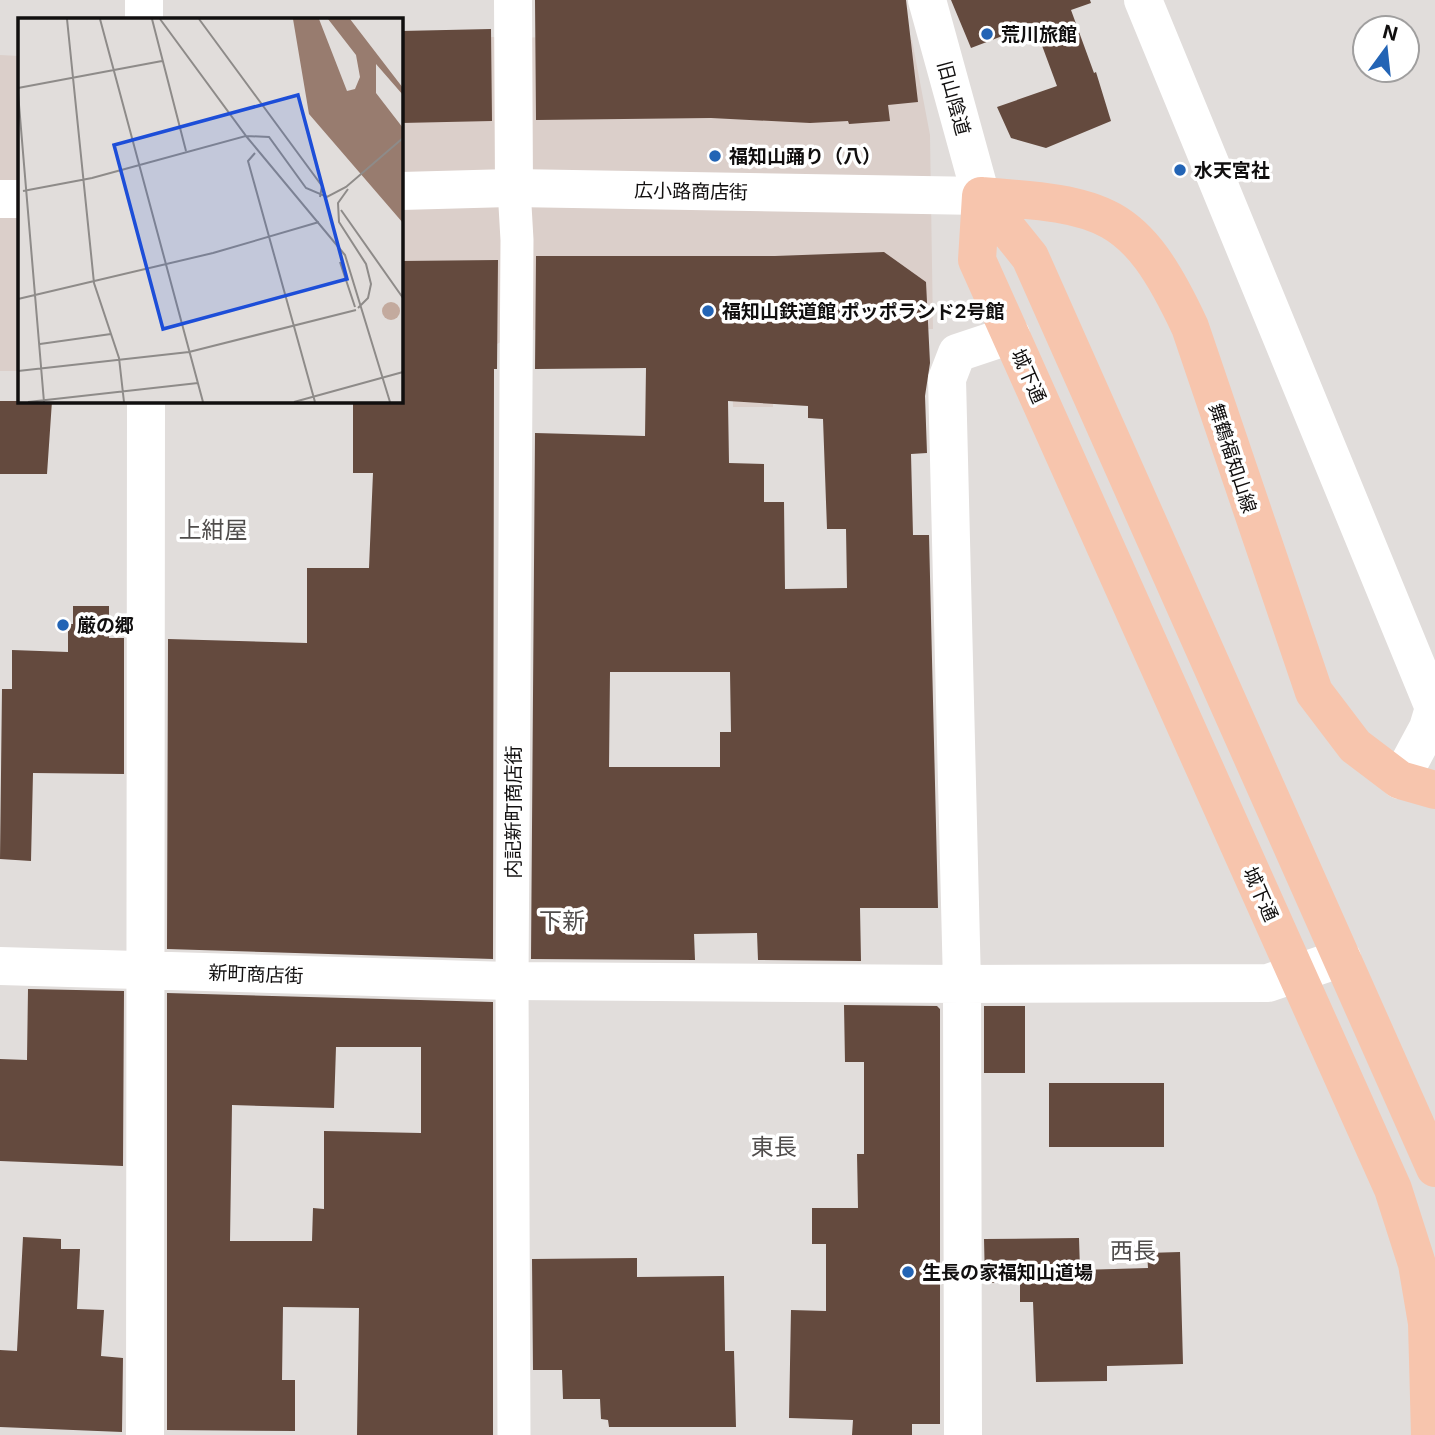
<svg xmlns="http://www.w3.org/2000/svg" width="1435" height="1435" font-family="Inter,'Noto Sans JP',sans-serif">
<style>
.built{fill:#dbcfca}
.building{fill:#644a3e;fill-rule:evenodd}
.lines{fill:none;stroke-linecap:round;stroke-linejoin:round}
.pedestrian{stroke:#fff;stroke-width:33}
.minor{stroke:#fff;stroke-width:38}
.tertiary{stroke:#fff;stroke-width:38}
.primary{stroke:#f7c5ad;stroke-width:38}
.poi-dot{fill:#2364b5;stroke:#fff;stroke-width:2.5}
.labels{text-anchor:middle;stroke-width:7;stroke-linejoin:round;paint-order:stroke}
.poi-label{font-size:19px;font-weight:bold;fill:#110f0f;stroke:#fff;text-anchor:start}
.street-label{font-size:19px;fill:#110f0f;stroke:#fff}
.quarter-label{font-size:23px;fill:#504d4c;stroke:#fff}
.inset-road{fill:none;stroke:#8e8b89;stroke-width:2}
.view{fill:#1d4ed8;fill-opacity:0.15;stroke:#1d4ed8;stroke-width:3.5}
.inset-edge{fill:none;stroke:#110f0f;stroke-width:3.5}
</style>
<rect width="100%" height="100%" fill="#e1dddb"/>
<!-- built -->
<path class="built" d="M490 37 912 40 930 135 933 329 772 332 773 407H733L732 371 682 329 524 330 497 344H401V45Z
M0 55 19 56V371H0Z"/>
<!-- building -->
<path class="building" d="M535 0H906L918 102 888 105 890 121 849 124 848 121 810 123 711 118 536 120Z
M951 0H1090L1091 3 1071 10 1094 73 1096 72 1111 121 1046 148 1011 138 997 107 1057 86 1034 24 971 48Z
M491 29 492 121 401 123V31Z
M884 252 926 282 930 363 925 396 927 453 911 454 913 535H929L938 908H860L861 961 758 960 757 933 694 934 695 960 531 959 535 433 645 436 646 368 535 369 536 256H775ZM728 401 808 406V418L823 419 827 529H846L847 588 785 589 784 502H764V464L729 463ZM610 672H730L731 732H720V767H609Z
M498 260 497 369H494L493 959 167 949 168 639 307 643V568H369L373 473H353V401H401V261Z
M0 401H52L47 474H0Z
M73 606H109V638H124V774L33 773 31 861 0 859 2 689H12V650L68 652V624H73Z
M28 989 124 991 123 1166 0 1161V1059L27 1060Z
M167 993 493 1002V1435H357L359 1308 283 1307 282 1380H295V1431L167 1430ZM336 1047H421V1133L324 1131V1209L313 1208 312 1241H230L232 1105 334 1108Z
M844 1005 937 1006 940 1009V1424H912V1435H852L853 1420 789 1418 791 1310 826 1311V1244H812V1208H858L857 1154H864V1062H845Z
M984 1006H1025V1073H984Z
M1049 1083H1164V1147H1049Z
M23 1237 61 1239V1249H80L77 1309 104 1310 101 1356 123 1358 122 1432 0 1427V1350L17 1351Z
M1079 1238 1080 1270 1148 1268 1147 1253 1180 1252 1183 1364 1107 1366V1381L1036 1382 1033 1302H1020V1283H985L984 1239Z
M637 1258V1277L724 1276 725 1351H734L736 1427H609L608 1420 601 1419 600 1399H563L562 1370H533L532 1259Z"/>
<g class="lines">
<!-- pedestrian -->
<path class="pedestrian" d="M514 1435 512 981 517 240 514 188"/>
<!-- minor -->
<path class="minor" d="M513 0 514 188
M927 0 981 196
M1143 0 1434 708 1428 728 1400 780
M144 19V0
M0 966 512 981 962 984 1268 983 1342 958
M145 1435 146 401
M963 1435 962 984 947 379 957 353 1011 335"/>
<!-- tertiary -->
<path class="tertiary" d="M401 191 514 188 981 196
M0 199H19"/>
<!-- primary -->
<path class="primary" d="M981 196 977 260 1393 1189 1417 1264 1427 1323 1430 1435
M981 196 1030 257 1435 1168
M981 196C1104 205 1135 209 1190 327L1314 692 1355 746 1400 780 1435 790"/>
</g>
<!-- markers -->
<g class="poi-dot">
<circle cx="987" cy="34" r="7"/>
<circle cx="715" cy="156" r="7"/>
<circle cx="1180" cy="170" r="7"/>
<circle cx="708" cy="311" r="7"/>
<circle cx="63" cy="625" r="7"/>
<circle cx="908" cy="1272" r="7"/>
</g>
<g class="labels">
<!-- poi labels -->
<g class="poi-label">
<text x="1001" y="41">荒川旅館</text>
<text x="729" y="163">福知山踊り（八）</text>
<text x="1194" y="177">水天宮社</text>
<text x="722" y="318">福知山鉄道館 ポッポランド2号館</text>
<text x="77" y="632">厳の郷</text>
<text x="922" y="1279">生長の家福知山道場</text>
</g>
<!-- street labels -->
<g class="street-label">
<text transform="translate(954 98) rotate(75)" y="7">旧山陰道</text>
<text transform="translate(691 191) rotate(1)" y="7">広小路商店街</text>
<text transform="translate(1029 376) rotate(66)" y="7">城下通</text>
<text transform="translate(1233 458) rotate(72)" y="7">舞鶴福知山線</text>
<text transform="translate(513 812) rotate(-90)" y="7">内記新町商店街</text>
<text transform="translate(1261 894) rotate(66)" y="7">城下通</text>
<text transform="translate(256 974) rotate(2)" y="7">新町商店街</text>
</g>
<!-- quarter labels -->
<g class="quarter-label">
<text x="213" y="538">上紺屋</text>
<text x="562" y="929">下新</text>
<text x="774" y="1155">東長</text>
<text x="1133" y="1259">西長</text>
</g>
</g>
<!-- overview -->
<g transform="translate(18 18)">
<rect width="385" height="385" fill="#e1dddb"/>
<path d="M364 293a9 9 0 1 1 18 0a9 9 0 1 1-18 0Z" fill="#c3aa9e"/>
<path d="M275 1H301L329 73 337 71 342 59 338 37 310 1H332L385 70V77L358 46V75L385 110V205L291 96Z" fill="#987c6f"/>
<path class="inset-road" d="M49 1 76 265 101 340 106 384M82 1 185 384M134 1 168 133M181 1 304 168 302 179M0 70 144 43M0 75 26 384M228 118 327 237 372 384M228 118 251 119 288 170 309 179 328 169 385 120M237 135 230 143 297 384M330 171 320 185 321 204 348 246 353 266 350 280 340 290M5 173 74 160 228 118 142 1M323 192 385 280M322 244 337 289M0 281 195 235 301 204M22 326 93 316M0 353 171 334 338 292M10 384 180 365M276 384 385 354"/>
<path class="view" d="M280 77 329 261 145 311 96 127Z"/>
<rect width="385" height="385" class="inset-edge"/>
</g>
<!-- north arrow -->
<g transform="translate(1386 49) rotate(15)"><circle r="33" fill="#ffffff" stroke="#a09f9f" stroke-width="2"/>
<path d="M0-5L12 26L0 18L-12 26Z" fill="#2364b5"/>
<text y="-10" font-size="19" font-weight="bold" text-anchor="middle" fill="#110f0f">N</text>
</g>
</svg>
